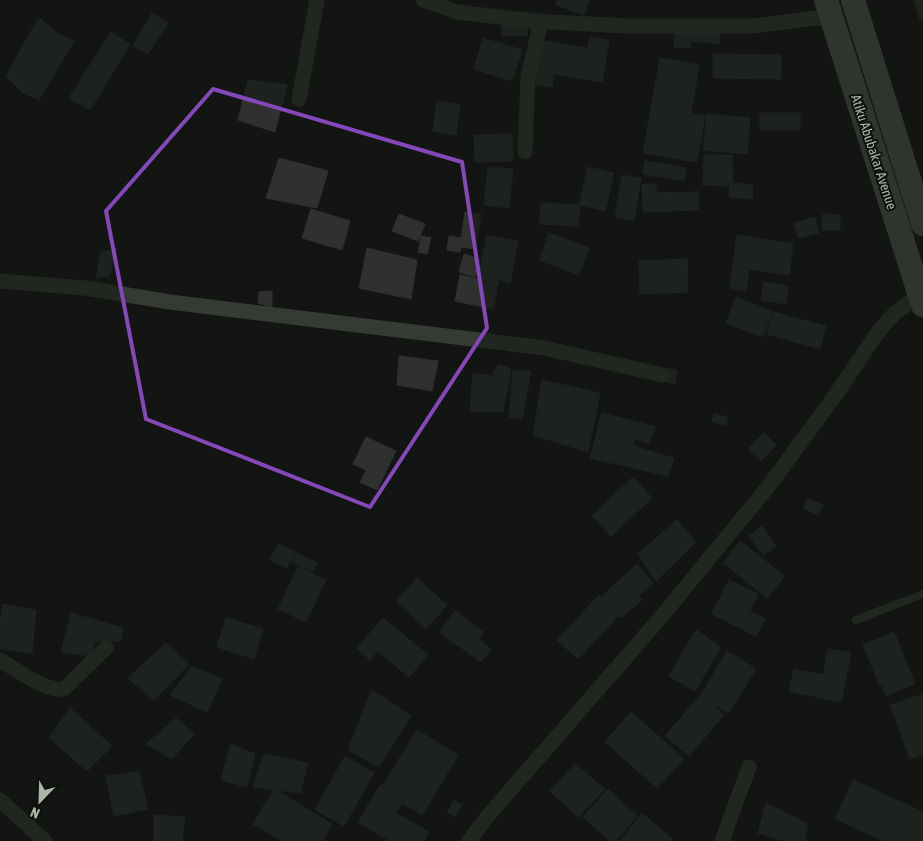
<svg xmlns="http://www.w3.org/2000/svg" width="923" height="841" font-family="'Asap Condensed',sans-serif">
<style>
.building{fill:#2e312e;stroke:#2d312d}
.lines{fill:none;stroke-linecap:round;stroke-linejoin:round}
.service{stroke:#363a34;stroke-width:8}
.minor{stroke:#363a34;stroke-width:15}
.primary{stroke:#535950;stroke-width:24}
.marked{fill:none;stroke:#8548ba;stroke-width:4;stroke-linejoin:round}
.labels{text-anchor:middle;stroke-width:4;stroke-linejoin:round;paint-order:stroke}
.street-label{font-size:14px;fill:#abb6a4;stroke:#0e100e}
</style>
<rect width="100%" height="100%" fill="#131513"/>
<!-- building -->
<path class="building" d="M557 0H587L589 1 584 15 556 5Z
M914 0H923V19L920 20Z
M152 13 168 23 148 54 133 46Z
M39 17 59 35 74 41 39 100 23 93 6 76Z
M502 23H527V36H502Z
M675 29 720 33 719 44 691 41 690 48 674 47Z
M111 32 130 44 90 110 69 98Z
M590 37 609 40 602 82 554 74 552 87 529 83 536 40 588 48Z
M483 38 522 50 512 81 474 69Z
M713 54 781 55V79L713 78Z
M660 58 699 65 691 113 705 116 697 162 643 153Z
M248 80 287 85 275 132 238 120Z
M437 101 460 105 456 135 433 131Z
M760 113H800V130H760Z
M707 114 750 118 747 154 703 150Z
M512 134 513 161 475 162 474 135Z
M704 155H733L732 183 753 185 752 199 729 197 730 186 703 185Z
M279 158 328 171 317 208 266 198Z
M645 161 686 168 684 181 643 174Z
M488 167 513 169 509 208 484 205Z
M588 167 614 173 605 211 580 205 578 226 539 224 541 203 579 205Z
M622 175 641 178 634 220 615 217Z
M642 184H656V193L698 192 699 210 643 212Z
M311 209 350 221 342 250 302 238Z
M465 212 481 214 475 249 461 247 460 252 447 250 449 236 461 238Z
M399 214 425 224 418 241 392 231Z
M823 214 840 215V230H822Z
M815 217 819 233 798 238 794 223Z
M549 233 589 248 579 275 539 260Z
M487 235 518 241 510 283 499 280 493 309 455 301 460 275 478 279Z
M737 235 793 244 789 275 749 269 746 291 730 288Z
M421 236 431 238 427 254 418 252Z
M367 248 417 260 411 299 359 288Z
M116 249 110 275 96 279 101 252Z
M464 254 480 259 475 277 459 272Z
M687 259 688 292 640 294 639 261Z
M764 282 788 286 786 304 761 300Z
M272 291V307L258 303 259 292Z
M736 297 772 311 763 337 726 323Z
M773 312 826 326 820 349 767 334Z
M399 356 438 361 432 391 397 385Z
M498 364 511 369 503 412 470 411 473 373 493 376Z
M669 368 677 370 675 384 667 382Z
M513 371H531L522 419 509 417Z
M542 380 600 393 588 452 533 435Z
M602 413 656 427 649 443 635 439 633 446 674 458 668 476 590 458Z
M714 414 728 417 726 425 712 422Z
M764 433 776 445 761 461 748 449Z
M366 437 396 451 377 490 360 482 366 470 353 464Z
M633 477 652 498 611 536 592 516Z
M807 499 823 505 819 515 804 509Z
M677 520 696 542 656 581 638 554Z
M762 526 776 546 763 555 749 536Z
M740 541 785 576 767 598 723 563Z
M278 544 295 552 287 568 270 560Z
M296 553 317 563 313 572 292 562Z
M637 564 653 583 639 595 642 600 621 618 601 597Z
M298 567 326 580 306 622 278 609Z
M417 578 447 605 426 629 396 601Z
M729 580 758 594 750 611 765 619 756 636 712 614Z
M599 595 620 614 578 659 557 640Z
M3 604 36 610 32 653 0 649V623Z
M455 611 484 632 478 639 491 649 481 662 439 632Z
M71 613 123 628 121 641H94L92 656 61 652Z
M226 618 263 629 254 659 217 647Z
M383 618 428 655 409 677 377 651 370 660 357 648Z
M696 630 721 647 695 691 669 676Z
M894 632 915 684 886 696 882 685 880 686 863 645Z
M166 643 189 664 154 700 128 678Z
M828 649 851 653 841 702 789 691 794 669 823 675Z
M727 651 756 669 729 713 700 697Z
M192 666 222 679 207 712 170 695Z
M372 690 411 716 379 767 348 750Z
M701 694 724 715 689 756 665 736Z
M923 694V754L910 759 890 705Z
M70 708 112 746 87 771 49 738Z
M631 712 684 759 657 788 605 742Z
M176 718 194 734 172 759 146 744Z
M417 730 458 755 422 815 380 790Z
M231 744 255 754 247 787 221 780Z
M264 754 308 763 300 793 253 787Z
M345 756 374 773 344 826 315 810Z
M575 764 605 789 578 817 550 791Z
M139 772 148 809 114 816 106 776Z
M853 780 923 812V841H884L835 819Z
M380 785 404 799 396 813 429 832 424 841H390L358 822Z
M274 789 332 824 322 841H282L253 824Z
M608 789 637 816 616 841H610L583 817Z
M454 800 462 805 455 817 447 812Z
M766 803 808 824 804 841H785L758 833Z
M642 813 672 839 670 841H620Z
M154 815 185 817 182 841H154Z"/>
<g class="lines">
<!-- service -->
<path class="service" d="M856 620 923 594"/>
<!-- minor -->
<path class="minor" d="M423 0 457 12 533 21 627 26H754L832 16
M299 99 317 0
M525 152 528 77 541 21
M0 281 85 288 170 302 544 348 663 375
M0 660C16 669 45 692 64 689L106 648
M0 800 45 841
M469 841 487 817 661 617 768 487 834 397 878 332 894 314 923 292
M722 841 749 767"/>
<!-- primary -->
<path class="primary" d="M826 0 923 305
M853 0 923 224"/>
</g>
<!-- marked area -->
<path d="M0 0H923V841H0ZM213 89 462 162 487 328 370 507 146 419 106 211Z" fill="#131513" fill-opacity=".55" fill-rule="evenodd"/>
<path class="marked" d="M213 89 462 162 487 328 370 507 146 419 106 211Z"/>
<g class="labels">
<!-- street labels -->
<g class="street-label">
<text transform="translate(874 152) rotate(72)" y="5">Atiku Abubakar Avenue</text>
</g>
</g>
<!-- north arrow -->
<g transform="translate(40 801) rotate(203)" stroke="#0e100e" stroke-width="4" paint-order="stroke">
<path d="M0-4L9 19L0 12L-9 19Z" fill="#abb6a4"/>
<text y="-8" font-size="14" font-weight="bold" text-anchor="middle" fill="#abb6a4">N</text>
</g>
</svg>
